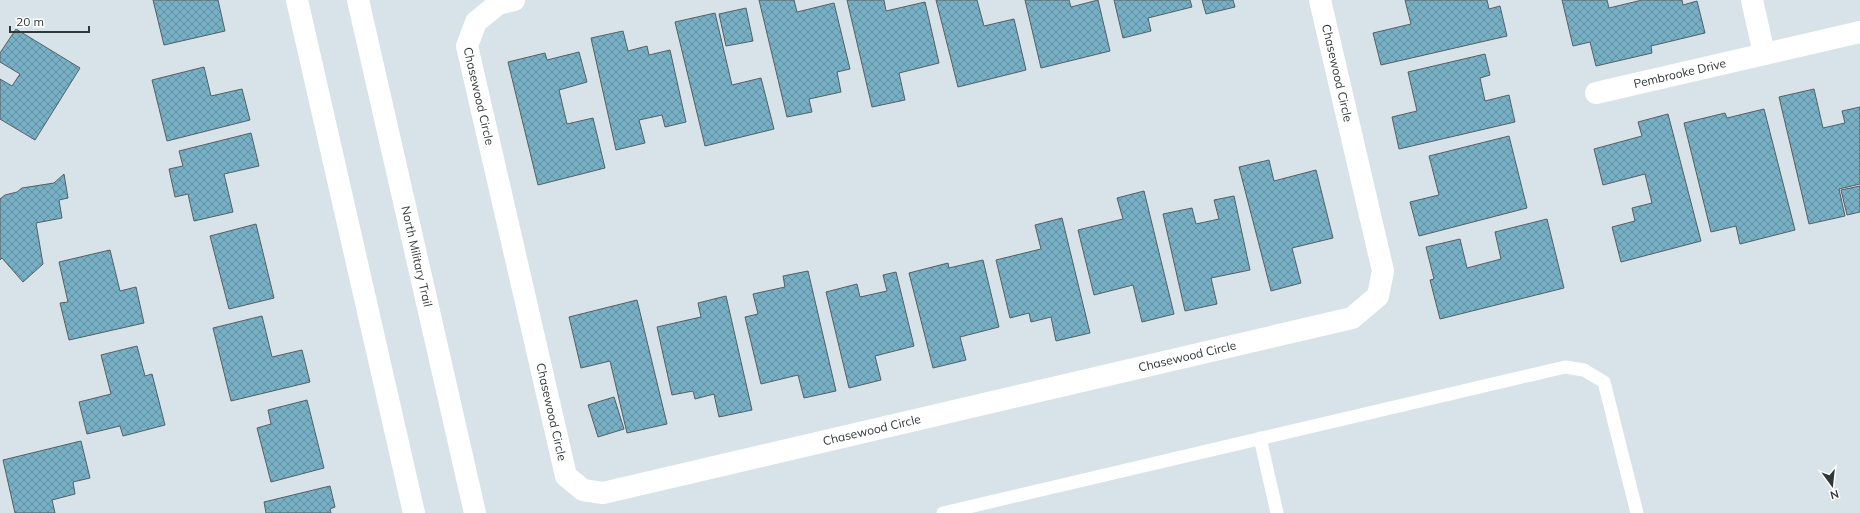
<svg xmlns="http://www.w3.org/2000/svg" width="1860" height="513" font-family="Mulish,sans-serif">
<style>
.building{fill:url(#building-cross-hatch);stroke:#556064}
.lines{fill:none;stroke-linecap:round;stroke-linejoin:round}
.service{stroke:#fff;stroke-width:13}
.minor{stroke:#fff;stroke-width:22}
.secondary{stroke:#fff;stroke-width:22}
.labels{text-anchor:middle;stroke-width:3;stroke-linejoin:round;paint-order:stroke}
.street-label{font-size:12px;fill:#313638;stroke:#fff}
</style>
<defs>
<pattern id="building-cross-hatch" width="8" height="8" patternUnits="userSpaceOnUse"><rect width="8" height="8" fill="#77afc5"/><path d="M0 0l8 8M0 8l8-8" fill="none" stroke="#628fa1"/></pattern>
</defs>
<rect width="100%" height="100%" fill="#d7e3e8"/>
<!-- building -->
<path class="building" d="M153 0H218L225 31 164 45Z
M759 0H794L797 12 834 3 850 69 837 72 841 92 809 99 812 112 787 117Z
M847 0H884L886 11 925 2 939 63 899 73 905 100 872 107Z
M936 0H977L984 26 1014 19 1026 70 958 87Z
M1025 0H1069L1071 7 1098 0 1110 51 1041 68Z
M1114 0H1190L1192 7 1148 18 1151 31 1123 38Z
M1202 0H1233L1235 7 1206 14Z
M1405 0H1487L1489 9 1500 6 1507 36 1381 65 1373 33 1411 24Z
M1562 0H1607L1609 8 1642 0H1682L1683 5 1697 1 1705 33 1651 46 1652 53 1596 66 1590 42 1573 46Z
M746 8 753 41 726 46 719 14Z
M715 13 732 85 761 78 774 129 705 146 675 22Z
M16 29 80 68 35 140 0 119V79L12 86 20 74 0 62V53Z
M623 31 628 51 647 46 649 55 670 50 686 122 665 127 662 115 639 120 645 143 616 150 591 38Z
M579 52 587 82 559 90 567 124 593 118 605 168 538 185 508 62 545 53 547 60Z
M1485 54 1490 75 1480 78 1485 101 1509 95 1515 122 1399 149 1392 117 1417 111 1408 72Z
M204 67 211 96 242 89 250 120 167 141 152 80Z
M1814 89 1823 128 1845 123 1842 111 1860 107V184L1839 189 1845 216 1809 224 1779 97Z
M1764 109 1795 230 1740 244 1736 226 1711 232 1684 123 1725 113 1727 118Z
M1668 114 1701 241 1621 262 1612 227 1635 221 1632 208 1652 203 1645 174 1603 185 1594 149 1642 136 1638 122Z
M251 133 259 166 224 174 233 212 194 221 188 194 175 197 169 169 183 166 179 151Z
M1509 136 1527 208 1419 236 1410 202 1439 195 1429 156Z
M1269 160 1274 181 1316 170 1333 238 1292 248 1301 283 1271 291 1239 167Z
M64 174 68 198 59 200 62 218 36 223 43 264 23 282 2 258 0 260V199L5 195 17 192 22 188 54 183Z
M1860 186V212L1847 215 1841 190Z
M1144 191 1174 314 1142 322 1133 285 1094 295 1078 230 1123 219 1117 198Z
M1234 196 1250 270 1211 278 1217 304 1185 311 1163 214 1192 208 1196 224 1219 219 1214 200Z
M1062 218 1090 333 1056 341 1051 317 1031 322 1029 313 1010 318 996 260 1041 249 1035 225Z
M1547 219 1564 288 1440 319 1430 280 1434 279 1426 247 1460 239 1467 268 1501 259 1495 232Z
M256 224 274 298 229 309 210 236Z
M110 250 120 291 136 287 144 323 69 340 60 303 68 302 59 262Z
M983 260 999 327 960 337 966 360 933 368 909 273 948 263 949 268Z
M808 271 836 391 804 398 798 375 761 384 745 317 758 314 753 294 785 287 783 276Z
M896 272 914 346 875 356 881 380 849 388 826 292 857 284 860 297 887 291 883 275Z
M726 296 752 410 719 417 714 394 695 399 693 391 672 395 657 327 701 317 698 303Z
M637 300 667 424 627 433 610 361 581 368 569 317Z
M262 316 272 357 302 350 310 382 231 401 213 328Z
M137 346 145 376 152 374 165 425 123 436 120 426 87 434 79 402 111 394 101 355Z
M614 397 624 429 598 437 588 405Z
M307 400 324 468 271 482 257 428 271 424 268 410Z
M81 441 90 478 73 482 75 494 52 500 55 513H15L3 460Z
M330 486 335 507 330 509 331 513H266L264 502Z"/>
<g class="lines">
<!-- service -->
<path class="service" d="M1260 438 1277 513
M943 513 1565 367 1584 370 1604 382 1637 513"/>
<!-- minor -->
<g class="minor">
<path id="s1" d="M514 0 498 4 476 22 467 46 566 476 583 490 603 493 1352 318 1378 296 1383 271 1320 0"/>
<path d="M1752 0 1764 54"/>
<path id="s2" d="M1596 93 1860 32"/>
</g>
<!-- secondary -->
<g class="secondary">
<path d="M297 0 414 513"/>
<path id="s3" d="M358 0 475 513"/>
</g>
</g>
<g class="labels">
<!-- street labels -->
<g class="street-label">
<text transform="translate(1337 73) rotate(77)" y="4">Chasewood Circle</text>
<text dy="4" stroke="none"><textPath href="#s2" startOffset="86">Pembrooke Drive</textPath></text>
<text dy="4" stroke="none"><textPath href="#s1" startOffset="122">Chasewood Circle</textPath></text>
<text dy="4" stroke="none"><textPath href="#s3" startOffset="263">North Military Trail</textPath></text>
<text dy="4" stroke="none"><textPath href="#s1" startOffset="1154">Chasewood Circle</textPath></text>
<text dy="4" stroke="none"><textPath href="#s1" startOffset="446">Chasewood Circle</textPath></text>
<text dy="4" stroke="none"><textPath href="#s1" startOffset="830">Chasewood Circle</textPath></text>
</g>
</g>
<!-- north arrow -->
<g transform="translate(1832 485) rotate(165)" stroke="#ffffff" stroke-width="3" paint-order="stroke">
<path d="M0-3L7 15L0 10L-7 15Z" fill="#313638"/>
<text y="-6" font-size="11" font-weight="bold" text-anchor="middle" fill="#313638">N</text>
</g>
<!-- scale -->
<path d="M10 26v6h79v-6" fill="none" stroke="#313638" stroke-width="2"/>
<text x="16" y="26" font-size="12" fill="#313638" stroke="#ffffff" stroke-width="3" paint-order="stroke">20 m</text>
</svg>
